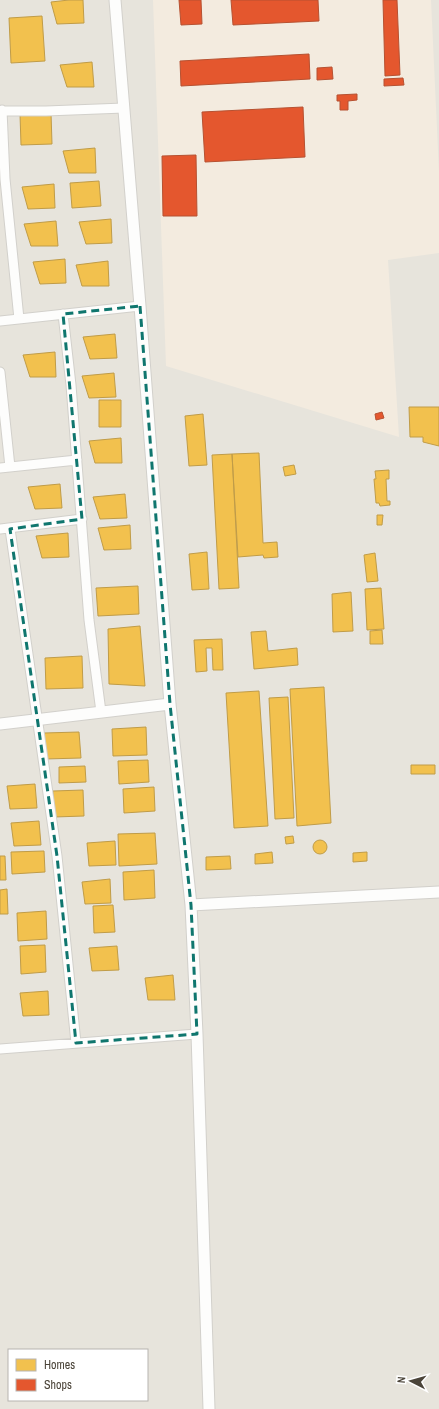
<svg xmlns="http://www.w3.org/2000/svg" width="439" height="1409" font-family="'Archivo Narrow',sans-serif">
<style>
.residential{fill:#e7e4dc;fill-rule:evenodd}
.commercial{fill:#f3ebdf}
.homes{fill:#f2c14e;stroke:#c09c48}
.shops{fill:#e4572e;stroke:#b65131}
.lines{fill:none;stroke-linecap:round;stroke-linejoin:round}
.minor-casing{stroke:#d2d0cb;stroke-width:11}
.tertiary-casing{stroke:#d2d0cb;stroke-width:13}
.minor{stroke:#fdfdfc;stroke-width:9}
.tertiary{stroke:#fdfdfc;stroke-width:11}
.marked{fill:none;stroke:#0f766e;stroke-width:3;stroke-dasharray:8 5;stroke-linejoin:round}
</style>
<rect width="100%" height="100%" fill="#f4f2ee"/>
<!-- residential -->
<path class="residential" d="M0 0H439V1409H0ZM9 1350H147V1400H9Z"/>
<!-- commercial -->
<path class="commercial" d="M153 0H431L439 172V253L388 260 399 437 166 366Z"/>
<!-- homes -->
<path class="homes" d="M69 0H83L84 23 57 24 51 2Z
M42 16 45 61 11 63 9 18Z
M92 62 94 87H67L60 65Z
M51 113 52 144 21 145 20 114Z
M95 148 96 173H69L63 151Z
M99 181 101 206 72 208 70 183Z
M54 184 55 208 28 209 22 187Z
M111 219 112 243 86 244 79 222Z
M56 221 58 246H31L24 224Z
M65 259 66 283 40 284 33 262Z
M108 261 109 286H82L76 265Z
M115 334 117 358 90 359 83 337Z
M55 352 56 377H30L23 355Z
M114 373 116 397 89 398 82 376Z
M99 400H121V427H99Z
M409 407H439V446L423 442V437H410Z
M203 414 207 465 189 466 185 416Z
M121 438 122 463H95L89 441Z
M259 453 263 543 277 542 278 557 264 558 263 555 238 557 232 454Z
M232 454 239 588 219 589 212 455Z
M294 465 296 474 285 476 283 467Z
M389 470V479H386L387 501H390V505L380 506 379 503H376L374 479H376L375 471Z
M60 484 62 508 35 509 28 487Z
M125 494 127 518 100 519 93 497Z
M377 515H383L382 525H377Z
M130 525 131 549 104 550 98 528Z
M68 533 69 557 42 558 36 536Z
M207 552 209 589 192 590 189 554Z
M375 553 378 581 367 582 364 555Z
M138 586 139 614 98 616 96 588Z
M381 588 384 629 367 630 365 589Z
M351 592 353 631 333 632 332 594Z
M140 626 145 686 109 684 108 629Z
M382 630 383 644H370V631Z
M266 631 268 651 297 648 298 665 254 669 251 632Z
M222 639 223 670H213L212 648H206L207 671 196 672 194 640Z
M82 656 83 688 46 689 45 658Z
M324 687 331 823 297 826 290 689Z
M259 691 268 826 234 828 226 693Z
M288 697 294 818 275 819 269 698Z
M146 727 147 755 113 756 112 729Z
M79 732 81 758 45 759 44 733Z
M148 760 149 782 119 784 118 761Z
M411 765H435V774H411Z
M85 766 86 782 59 783V767Z
M35 784 37 808 10 809 7 786Z
M154 787 155 811 124 813 123 789Z
M83 790 84 816 54 817 53 791Z
M39 821 41 845 14 846 11 823Z
M155 833 157 864 119 866 118 834Z
M293 836 294 843 286 844 285 837Z
M313 847a7 7 0 1 1 14 0a7 7 0 1 1-14 0Z
M115 841 116 865 89 866 87 843Z
M44 851 45 872 12 874 11 852Z
M272 852 273 863 255 864V854Z
M367 852V861L353 862V853Z
M0 856H5L6 880H0Z
M230 856 231 869 206 870V857Z
M154 870 155 898 124 900 123 872Z
M110 879 111 903 85 904 82 882Z
M7 889 8 914H0V890Z
M113 905 115 932 94 933 93 906Z
M46 911 47 939 18 941 17 913Z
M45 945 46 972 21 974 20 946Z
M117 946 119 970 92 971 89 948Z
M173 975 175 1000H148L145 978Z
M48 991 49 1015 23 1016 20 993Z"/>
<!-- shops -->
<path class="shops" d="M179 0H201L202 24 181 25Z
M231 0H318L319 21 233 25Z
M383 0H397L400 75 385 76Z
M309 54 310 79 181 86 180 61Z
M332 67 333 79 317 80V68Z
M403 78 404 85 384 86V79Z
M357 94V100L348 101V110H340V101H337V95Z
M303 107 305 157 205 162 202 112Z
M196 155 197 216H163L162 156Z
M382 412 384 418 376 420 375 414Z"/>
<g class="lines">
<defs>
<path id="minor" d="M2 110 5 179 19 319
M0 111H46L124 108
M63 314 71 385 89 620 101 712
M0 321 140 306
M0 372 10 467
M0 468 77 460
M0 529 82 519
M10 529 57 856 76 1043
M0 1049 197 1034"/>
<path id="tertiary" d="M115 0 140 306 170 704 191 905 197 1034 209 1409
M0 724 170 704
M191 905 439 892"/>
</defs>
<!-- minor casing -->
<use href="#minor" class="minor-casing"/>
<!-- tertiary casing -->
<use href="#tertiary" class="tertiary-casing"/>
<!-- minor -->
<use href="#minor" class="minor"/>
<!-- tertiary -->
<use href="#tertiary" class="tertiary"/>
</g>
<!-- marked area -->
<path class="marked" d="M140 306 170 704 191 905 197 1034 76 1043 57 856 10 529 82 519 63 314Z"/>
<!-- legend -->
<rect x="8" y="1349" width="140" height="52" fill="#ffffff" stroke="#b7b4b0"/>
<rect x="16" y="1359" width="20" height="12" fill="#f2c14e" stroke="#b7b4b0"/>
<text x="44" y="1369" font-size="12" fill="#4b4439">Homes</text>
<rect x="16" y="1379" width="20" height="12" fill="#e4572e" stroke="#b7b4b0"/>
<text x="44" y="1389" font-size="12" fill="#4b4439">Shops</text>
<!-- north arrow -->
<g transform="translate(411 1381) rotate(276)" stroke="#ffffff" stroke-width="3" paint-order="stroke">
<path d="M0-3L7 15L0 10L-7 15Z" fill="#4b4439"/>
<text y="-6" font-size="11" font-weight="bold" text-anchor="middle" fill="#4b4439">N</text>
</g>
</svg>
